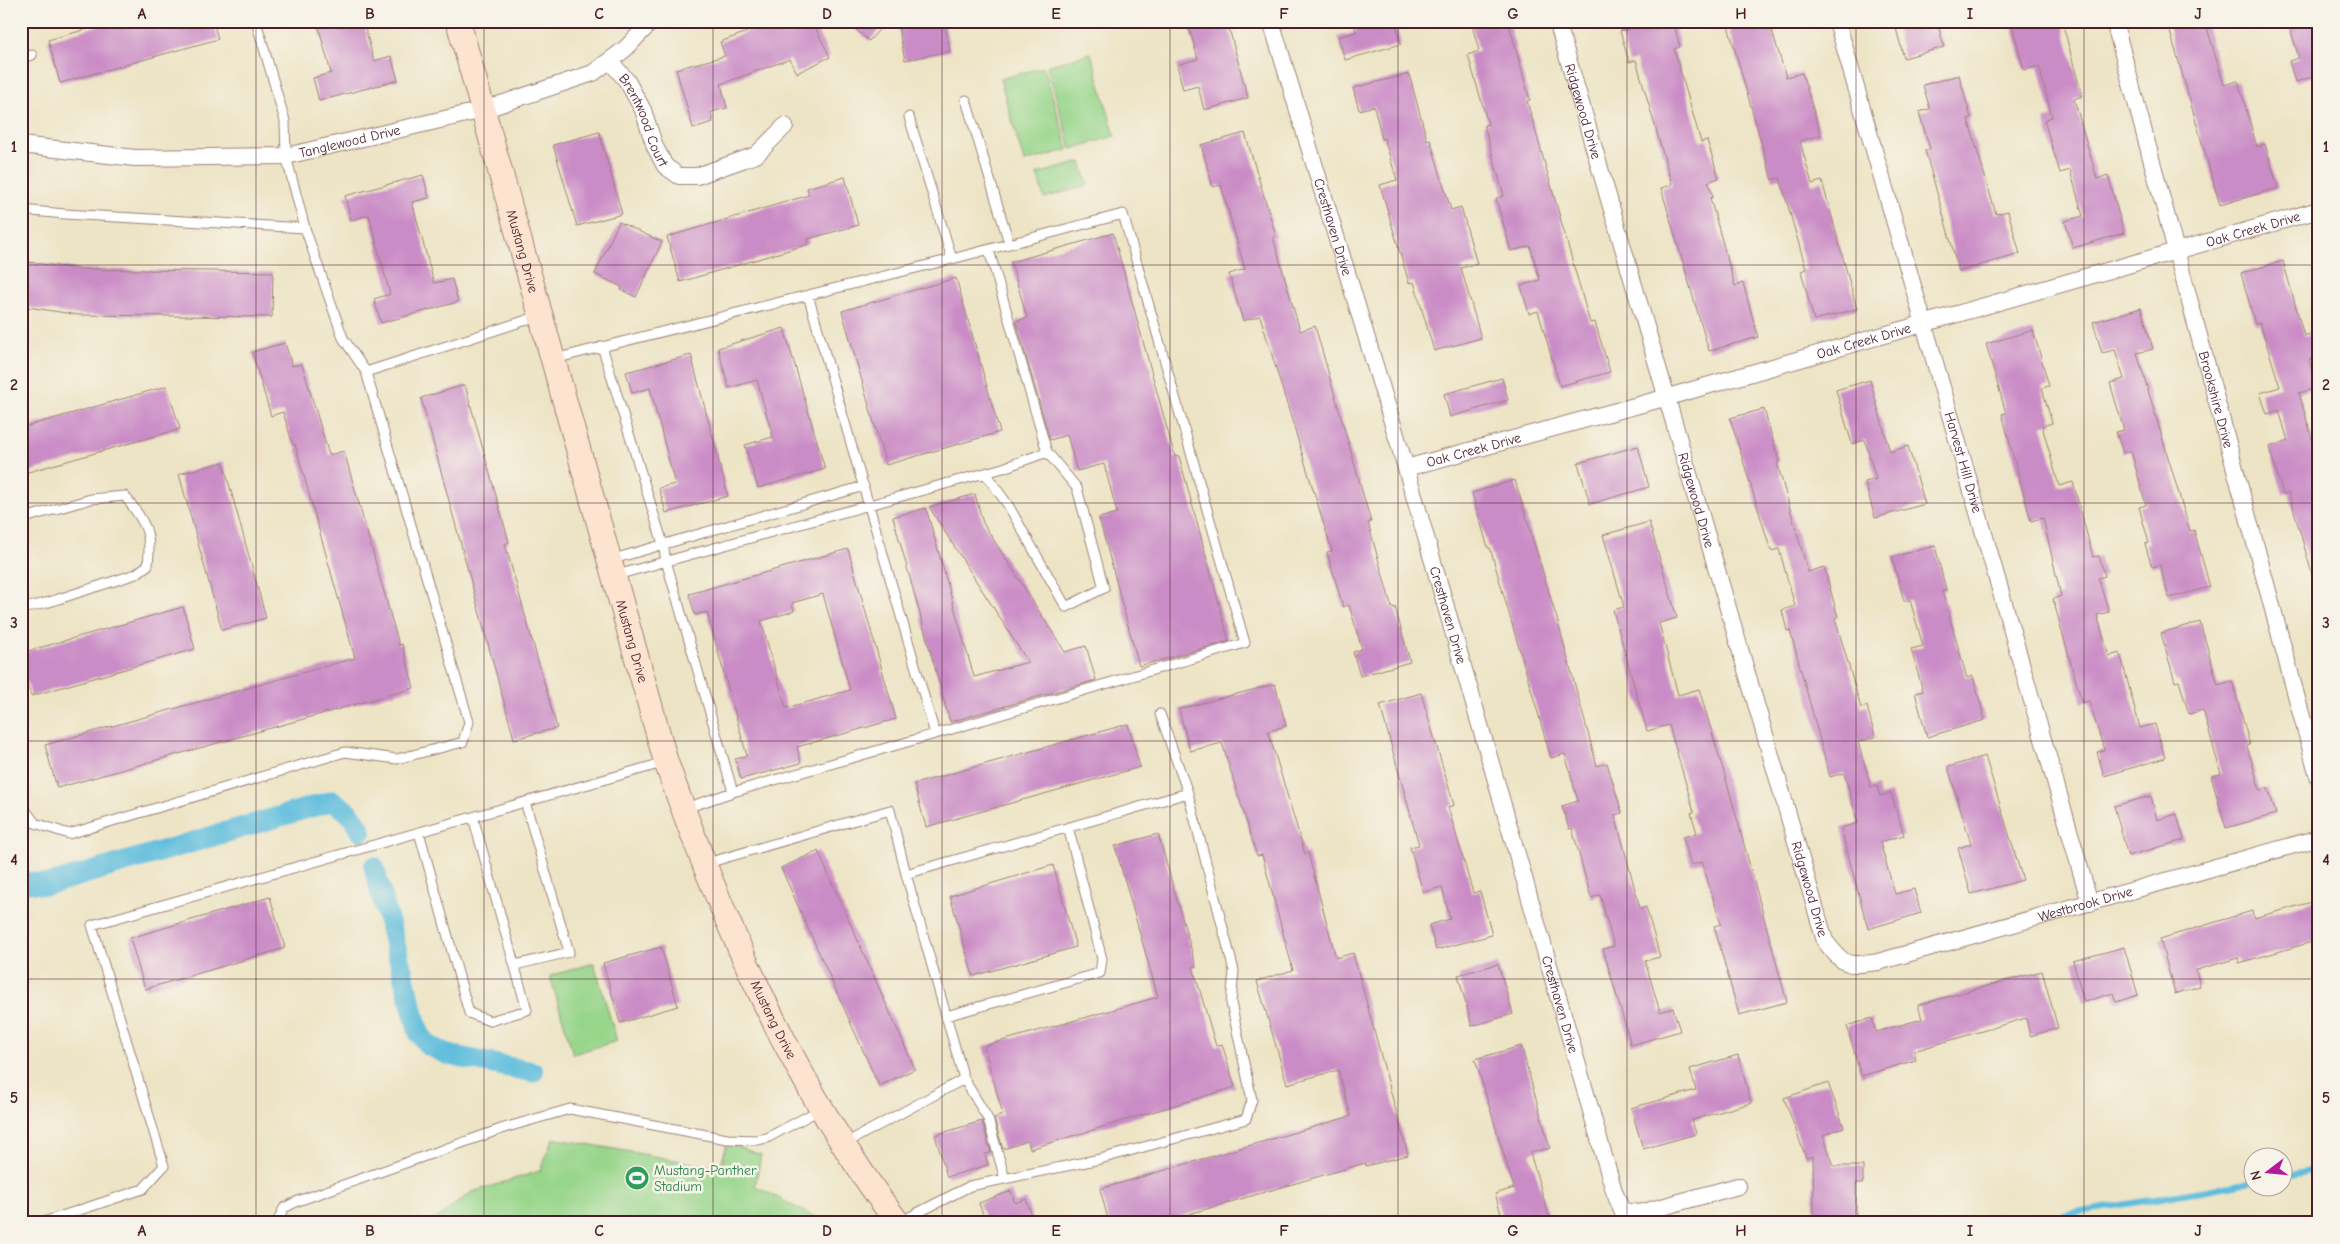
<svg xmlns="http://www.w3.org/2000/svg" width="2340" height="1244" font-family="'Comic Neue',sans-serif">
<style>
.green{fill:#97d58a;stroke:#707a5a}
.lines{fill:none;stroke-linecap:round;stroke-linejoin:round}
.stream{stroke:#5fbddd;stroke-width:6}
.canal{stroke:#5fbddd;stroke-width:21}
.building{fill:#ca8cc6;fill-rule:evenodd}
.lane-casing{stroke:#9c8278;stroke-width:11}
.street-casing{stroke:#9c8278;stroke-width:18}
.secondary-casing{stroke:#9c8278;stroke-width:26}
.lane{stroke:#fff;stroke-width:9}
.street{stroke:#fff;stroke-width:16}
.secondary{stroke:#fde4d1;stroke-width:24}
.grid{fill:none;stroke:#4a1f2b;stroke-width:1;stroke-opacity:0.55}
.labels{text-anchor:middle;stroke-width:5;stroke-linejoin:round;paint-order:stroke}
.street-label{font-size:14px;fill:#4a1f2b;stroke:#f7f3e8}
.leisure-label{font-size:14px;fill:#27864d;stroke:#f7f3e8;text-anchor:start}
.neatline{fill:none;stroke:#4a1f2b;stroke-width:2}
.grid-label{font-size:16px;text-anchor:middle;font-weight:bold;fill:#4a1f2b}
</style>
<rect width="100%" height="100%" fill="#f7f3e8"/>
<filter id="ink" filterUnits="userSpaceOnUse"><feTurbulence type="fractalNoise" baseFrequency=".02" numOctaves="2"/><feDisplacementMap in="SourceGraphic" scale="10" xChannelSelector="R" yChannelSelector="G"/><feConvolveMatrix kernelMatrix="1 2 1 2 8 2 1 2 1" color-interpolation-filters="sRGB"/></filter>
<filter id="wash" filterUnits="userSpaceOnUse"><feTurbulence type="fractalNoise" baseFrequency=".0096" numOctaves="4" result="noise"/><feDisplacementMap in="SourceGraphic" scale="20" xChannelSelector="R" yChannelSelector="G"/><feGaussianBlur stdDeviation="1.12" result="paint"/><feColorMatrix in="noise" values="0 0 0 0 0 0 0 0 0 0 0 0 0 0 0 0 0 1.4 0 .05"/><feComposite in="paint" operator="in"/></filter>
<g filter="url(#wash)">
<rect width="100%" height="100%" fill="#ede4c5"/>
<!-- green -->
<path class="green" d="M1091 53 1115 136 1071 149 1047 66Z
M1044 67 1068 150 1024 162 1000 79Z
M1081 162 1088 185 1044 198 1037 174Z
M594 963 617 1041 573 1054 550 976Z
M553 1138 720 1168 727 1143 761 1155 755 1186 826 1223H431L472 1192 540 1171Z"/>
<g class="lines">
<!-- stream -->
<path class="stream" d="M2282 1177 2319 1169
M2038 1223 2064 1215 2252 1182"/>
<!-- canal -->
<path class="canal" d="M374 867 419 1033 428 1045 449 1055 533 1072
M21 881 47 885 332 801C346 809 354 816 361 831"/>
</g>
<g id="blocks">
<!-- building -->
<path class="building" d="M115 21H213L218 39 60 83 48 40Z
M317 21H363L374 61 391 56 398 80 319 101 313 78 331 73Z
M777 21H812L830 57 797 73 790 59 721 84 727 108 711 112 713 122 693 128 676 69 725 56 720 42Z
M846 21H887L869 41Z
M897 21H944L950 51 905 60Z
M1187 21H1227L1248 98 1204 110 1198 86 1183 90 1177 65 1198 59Z
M1353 21H1395L1401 44 1345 60 1338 37 1356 32Z
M1471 21H1508L1530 100 1527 101 1590 323 1595 322 1610 372 1560 386 1538 311 1529 314 1521 286 1540 280 1530 246 1511 251 1496 198 1504 196 1484 125 1488 124 1468 55 1479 51Z
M1641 21H1673L1680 47 1674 49 1701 142 1707 140 1719 178 1708 182 1713 197 1710 198 1735 286 1743 283 1758 337 1709 351 1661 188 1672 185 1636 60 1629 62 1620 31 1642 25Z
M1743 21H1769L1786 77 1802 73 1821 135 1800 141 1812 184 1822 181 1857 309 1814 320 1801 271 1806 269 1780 178 1772 180 1728 26Z
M1894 21H1937L1944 47 1904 58Z
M2011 21H2062L2082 96 2074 99 2097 179 2108 175 2124 233 2073 248 2065 221 2083 216 2070 170 2060 173 2044 120 2052 117 2039 66 2024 70Z
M2167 21H2205L2224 85 2238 81 2257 147 2265 144 2278 188 2220 205Z
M2288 21H2319V75L2295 82 2289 61 2299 58Z
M1409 74 1427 140 1430 139 1451 210 1461 207 1477 264 1461 268 1481 338 1434 351 1414 282 1409 283 1380 185 1397 180 1384 138 1382 139 1374 106 1359 110 1353 88Z
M1959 75 1971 118 1968 119 1996 214 2008 211 2020 254 1959 271 1925 150 1930 149 1919 112 1930 109 1923 85Z
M599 132 622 214 577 226 553 145Z
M1245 133 1276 236 1273 237 1300 331 1315 326 1371 522 1368 523 1392 608 1395 607 1410 662 1360 676 1353 652 1362 649 1349 605 1343 607 1327 552 1332 551 1260 316 1243 321 1229 274 1245 269 1221 185 1213 187 1201 145Z
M423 175 429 198 412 202 434 283 452 279 458 302 381 323 374 299 390 294 369 215 351 220 345 196Z
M845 177 858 225 808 239 809 244 680 282 667 237 809 195 807 188Z
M619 222 662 242 636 297 621 290 622 287 595 274Z
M1113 233 1175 457 1179 456 1229 641 1139 666 1099 518 1117 513 1104 464 1077 471 1067 435 1050 440 1016 321 1027 318 1011 262Z
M21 261 79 269 273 272 272 317 79 315 21 306Z
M2283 261 2304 336 2313 333 2319 352V357L2309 360 2317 388 2299 393 2319 463V580L2314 581 2289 493 2283 494 2269 447 2288 441 2279 410 2267 414 2260 393 2280 387 2260 323 2255 324 2241 273Z
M956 278 1000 432 886 465 842 311Z
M2141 308 2153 349 2137 353 2190 531 2194 530 2210 587 2169 598 2160 565 2152 567 2145 544 2149 543 2139 507 2146 505 2131 451 2123 453 2116 432 2124 430 2110 383 2124 379 2115 350 2102 353 2093 322Z
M784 328 825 469 758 488 745 445 773 437 757 380 729 388 718 348Z
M2033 330 2049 386 2042 388 2052 423 2042 426 2059 486 2073 482 2093 557 2099 556 2105 576 2098 578 2109 612 2097 615 2109 656 2120 653 2140 728 2155 724 2165 758 2104 776 2097 752 2104 750 2089 701 2082 703 2053 599 2061 596 2043 518 2031 521 2002 414 2006 413 1986 344Z
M285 343 292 366 302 364 329 455 344 451 399 645 402 644 414 688 57 788 45 745 355 658 295 444 293 445 283 412 271 416 252 352Z
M691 355 728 496 666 513 659 488 675 484 650 388 632 393 626 372Z
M1502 378 1508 400 1450 417 1444 394Z
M1870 380 1890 452 1908 446 1925 504 1875 518 1865 482 1876 479 1865 440 1852 444 1836 390Z
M465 385 509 542 505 544 557 728 514 739 421 398Z
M167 386 180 429 21 474V428Z
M1764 409 1779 462 1777 463 1808 572 1824 567 1838 617 1835 618 1861 708 1867 706 1875 737 1858 742 1871 787 1877 786 1880 796 1891 793 1904 835 1880 842 1895 894 1914 889 1921 913 1868 929 1841 828 1858 823 1844 773 1830 777 1790 630 1787 631 1782 610 1795 606 1779 549 1771 551 1730 418Z
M1638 446 1649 487 1590 504 1578 463Z
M223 462 266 618 222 630 179 474Z
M1515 480 1557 619 1597 766 1607 763 1622 813 1615 815 1640 908 1646 907 1660 957 1645 961 1660 1012 1673 1008 1680 1031 1631 1045 1603 949 1614 946 1600 895 1591 898 1572 828 1569 829 1562 806 1578 801 1565 754 1551 758 1490 548H1488L1472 493Z
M975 494 983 523 1065 652 1086 646 1096 680 950 722 893 517 926 508 974 677 1028 662 929 507Z
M1649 522 1677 618 1659 623 1678 695 1699 689 1728 786 1787 1002 1739 1015 1714 926 1721 924 1702 862 1691 865 1683 837 1697 833 1691 813 1694 812 1669 725 1647 731 1613 610 1624 607 1603 535Z
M1935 546 1946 590 1942 591 1967 678 1973 676 1985 720 1927 737 1915 693 1923 691 1911 649 1923 646 1910 600 1904 601 1892 557Z
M848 549 896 719 797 747 801 763 741 779 735 759 747 756 707 612 695 615 689 594ZM823 594 850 690 786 708 761 621 794 611 792 603Z
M183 607 195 649 31 696 21 663V653Z
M2200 622 2218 685 2232 681 2250 745 2247 746 2260 790 2268 788 2276 814 2226 828 2211 776 2221 774 2203 710 2189 714 2179 681 2175 682 2161 633Z
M1275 684 1286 726 1268 731 1305 854 1308 853 1336 958 1353 953 1408 1155 1366 1166 1365 1163 1158 1223H1109L1100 1189 1351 1116 1338 1070 1287 1084 1257 981 1293 970 1262 855 1257 856 1222 743 1190 751 1179 709Z
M1421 693 1454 805 1448 807 1473 893 1480 891 1492 935 1436 950 1429 925 1450 919 1442 887 1423 892 1410 847 1419 845 1380 705Z
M1128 724 1140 767 926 827 914 784Z
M1985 756 2023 880 1971 894 1958 848 1971 844 1948 767Z
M2151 796 2157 820 2177 814 2184 840 2128 856 2114 806Z
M1158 834 1196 966 1193 967 1216 1046 1222 1044 1235 1087 1030 1149 1028 1141 1003 1149 994 1118 1003 1115 984 1046 1158 997 1115 846Z
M818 851 915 1069 879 1086 781 868Z
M1053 865 1076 947 973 976 950 896Z
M270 897 285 948 145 989 130 938Z
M2319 900V940L2239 963 2238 958 2196 970 2200 986 2175 994 2160 939 2252 911 2254 918Z
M661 947 678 1006 620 1023 603 963Z
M2124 947 2138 995 2116 1002 2113 993 2084 1002 2073 961Z
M1498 964 1513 1014 1472 1026 1458 975Z
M2042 971 2058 1028 2030 1036 2026 1018 1914 1051 1916 1060 1861 1076 1847 1026 1872 1018 1876 1032 1922 1019 1918 1005Z
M1521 1046 1550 1148 1530 1153 1551 1223H1504L1495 1194 1514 1188 1475 1059Z
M1738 1055 1751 1103 1692 1120 1696 1134 1643 1149 1631 1108 1696 1090 1690 1069Z
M1828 1083 1844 1127 1823 1135 1834 1166H1863V1183H1856V1220L1814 1221 1813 1156 1806 1158 1784 1098Z
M982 1121 991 1153 985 1154 988 1165 947 1177 935 1135Z
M1011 1191 1015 1203 1026 1199 1034 1223H986L979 1203Z"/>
</g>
</g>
<g filter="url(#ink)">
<use href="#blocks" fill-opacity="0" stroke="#9c8278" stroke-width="1"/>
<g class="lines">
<defs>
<path id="lane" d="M21 58 32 55
M966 100 1009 243
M909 117 952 259
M21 210 65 214 305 228
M808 295 935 734
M602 346 663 544 666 561 733 792
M554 359 952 259 1123 214 1245 643 935 734 733 792 683 809
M366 372 539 316
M985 473 1008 505 1066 607 1104 588 1077 488 1047 452
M21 519 91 499 125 496C145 523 152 531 148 565L136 574 46 603 21 609
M610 560 864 486
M613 576 1003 468 1047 452 989 250
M1160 714 1188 793
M21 804 35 823 69 834 345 752 397 759 463 742 469 722 366 372 343 338 305 228 286 156 285 121 256 21
M419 832 469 1013 490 1021 527 1010 473 817
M704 864 890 810 906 874
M515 965 569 952 525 802
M946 1016 1100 973 1102 959 1068 827
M844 1144 964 1079
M41 1223 143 1189 164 1166 92 925 666 762
M277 1223 284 1208 298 1201 504 1128 570 1109 727 1139 757 1140 767 1138 821 1109
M898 1223 970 1186 1100 1159 1246 1119 1252 1100 1231 1003 1234 971 1188 793 906 874 964 1079 988 1119 1005 1179"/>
<g id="street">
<path id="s1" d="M1271 21 1406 468 1614 1191 1622 1211 1640 1213 1738 1186"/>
<path id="s2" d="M1557 21 1825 941C1845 967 1846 966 1878 962L2319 838"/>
<path id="s3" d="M1837 21 2090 903"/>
<path id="s4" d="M2114 21 2319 780"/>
<path id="s5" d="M610 61 627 81 643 110 655 147 665 166 679 176H697L756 155 785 126"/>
<path id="s6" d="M21 145 135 158 286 156 483 110 593 73 625 49 652 21"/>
<path id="s7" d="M1406 468 1668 397 2319 210"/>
</g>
<g id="secondary">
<path id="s8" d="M458 21 666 762C723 922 794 1087 898 1223"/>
</g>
</defs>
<!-- lane casing -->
<use href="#lane" class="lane-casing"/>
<!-- street casing -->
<use href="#street" class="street-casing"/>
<!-- secondary casing -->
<use href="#secondary" class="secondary-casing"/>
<!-- lane -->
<use href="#lane" class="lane"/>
<!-- street -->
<use href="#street" class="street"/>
<!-- secondary -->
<use href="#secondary" class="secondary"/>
</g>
</g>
<!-- grid -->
<path class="grid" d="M256 21V1223M484 21V1223M713 21V1223M942 21V1223M1170 21V1223M1398 21V1223M1627 21V1223M1856 21V1223M2084 21V1223M21 265H2319M21 503H2319M21 741H2319M21 979H2319"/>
<!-- icons -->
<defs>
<symbol id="stadium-disc" viewBox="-11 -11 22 22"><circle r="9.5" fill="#2e9e5b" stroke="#f7f3e8"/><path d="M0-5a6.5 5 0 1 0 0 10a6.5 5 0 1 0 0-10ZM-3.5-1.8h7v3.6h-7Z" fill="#fff"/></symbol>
</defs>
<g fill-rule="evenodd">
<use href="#stadium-disc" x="623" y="1164" width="28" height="28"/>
</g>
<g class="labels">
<!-- street labels -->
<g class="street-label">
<text dy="5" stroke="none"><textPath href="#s2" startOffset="94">Ridgewood Drive</textPath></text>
<text dy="5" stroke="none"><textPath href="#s5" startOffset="69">Brentwood Court</textPath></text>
<text dy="5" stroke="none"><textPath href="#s6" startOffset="331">Tanglewood Drive</textPath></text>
<text dy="5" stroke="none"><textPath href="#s1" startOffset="215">Cresthaven Drive</textPath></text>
<text dy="5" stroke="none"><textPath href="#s7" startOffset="880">Oak Creek Drive</textPath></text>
<text dy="5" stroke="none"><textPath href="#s8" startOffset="239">Mustang Drive</textPath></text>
<text dy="5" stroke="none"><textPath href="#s7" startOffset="475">Oak Creek Drive</textPath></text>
<text dy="5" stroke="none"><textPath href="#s4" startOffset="392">Brookshire Drive</textPath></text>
<text dy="5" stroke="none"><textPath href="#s7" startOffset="70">Oak Creek Drive</textPath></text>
<text dy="5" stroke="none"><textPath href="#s3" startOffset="459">Harvest Hill Drive</textPath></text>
<text dy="5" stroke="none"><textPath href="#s2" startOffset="499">Ridgewood Drive</textPath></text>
<text dy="5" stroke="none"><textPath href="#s1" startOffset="620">Cresthaven Drive</textPath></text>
<text dy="5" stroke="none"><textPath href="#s8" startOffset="644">Mustang Drive</textPath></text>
<text dy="5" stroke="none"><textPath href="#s2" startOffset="904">Ridgewood Drive</textPath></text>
<text dy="5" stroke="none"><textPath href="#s2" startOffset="1236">Westbrook Drive</textPath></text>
<text dy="5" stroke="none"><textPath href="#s1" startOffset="1025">Cresthaven Drive</textPath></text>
<text dy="5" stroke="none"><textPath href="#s8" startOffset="1049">Mustang Drive</textPath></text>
</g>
<!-- leisure labels -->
<g class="leisure-label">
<text x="654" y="1175">Mustang-Panther<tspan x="654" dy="16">Stadium</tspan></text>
</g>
</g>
<!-- margin -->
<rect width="2340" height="1244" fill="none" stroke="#f7f3e8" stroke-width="55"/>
<!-- north arrow -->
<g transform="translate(2268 1172) rotate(254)"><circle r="24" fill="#f7f3e8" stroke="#b29e9c"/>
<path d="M0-4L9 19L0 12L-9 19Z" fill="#b5179e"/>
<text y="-8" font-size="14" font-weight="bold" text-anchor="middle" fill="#4a1f2b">N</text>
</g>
<rect x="28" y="28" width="2284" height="1188" class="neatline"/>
<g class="grid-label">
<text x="142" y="19">A</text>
<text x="370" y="19">B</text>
<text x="599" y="19">C</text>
<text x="827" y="19">D</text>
<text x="1056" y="19">E</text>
<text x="1284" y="19">F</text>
<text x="1513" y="19">G</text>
<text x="1741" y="19">H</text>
<text x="1970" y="19">I</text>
<text x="2198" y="19">J</text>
<text x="14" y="152">1</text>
<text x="2326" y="152">1</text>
<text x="14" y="390">2</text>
<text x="2326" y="390">2</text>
<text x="14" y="628">3</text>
<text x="2326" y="628">3</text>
<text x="14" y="865">4</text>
<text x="2326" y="865">4</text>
<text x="14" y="1103">5</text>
<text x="2326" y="1103">5</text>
<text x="142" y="1236">A</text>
<text x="370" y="1236">B</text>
<text x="599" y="1236">C</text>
<text x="827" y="1236">D</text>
<text x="1056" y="1236">E</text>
<text x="1284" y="1236">F</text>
<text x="1513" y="1236">G</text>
<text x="1741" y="1236">H</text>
<text x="1970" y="1236">I</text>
<text x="2198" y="1236">J</text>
</g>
</svg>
